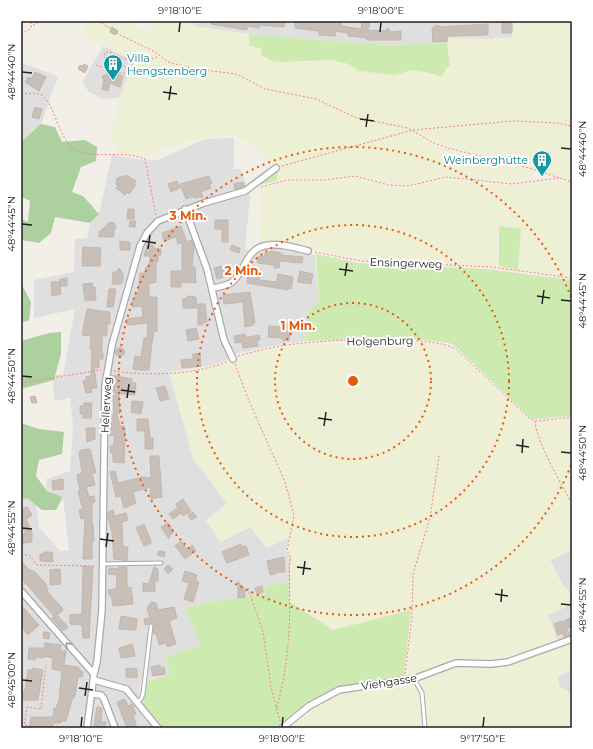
<svg xmlns="http://www.w3.org/2000/svg" width="593" height="749" font-family="Montserrat,sans-serif">
<style>
.residential{fill:#e0dfdf}
.farmland{fill:#eef0d5;fill-rule:evenodd}
.grass{fill:#cdebb0}
.forest{fill:#add19e}
.building{fill:#c7bfb8;stroke:#c4b6ab}
.lines{fill:none;stroke-linecap:round;stroke-linejoin:round}
.service-casing{stroke:#a9a9a9;stroke-width:5}
.minor-casing{stroke:#a9a9a9;stroke-width:8}
.path{stroke:#fa8072;stroke-width:1;stroke-dasharray:2 2;stroke-linecap:butt}
.service{stroke:#fff;stroke-width:3}
.minor{stroke:#fff;stroke-width:5.5}
.oneway{stroke:#9c9c9c}
.ticks{fill:none;stroke:#222;stroke-width:1.5}
.ring{fill:none;stroke:#e8590c;stroke-width:2;stroke-dasharray:2 4}
.labels{text-anchor:middle;stroke-width:4;stroke-linejoin:round;paint-order:stroke}
.culture-label{font-size:11px;fill:#0d838f;stroke:#fff;text-anchor:start}
.street-label{font-size:11px;fill:#222;stroke:#fff}
.centre{fill:#e8590c;stroke:#fff;stroke-width:2}
.ring-label{font-size:12px;text-anchor:middle;font-weight:bold;fill:#e8590c;stroke:#fff;stroke-width:4;stroke-linejoin:round;paint-order:stroke}
.neatline{fill:none;stroke:#222;stroke-width:1.5}
.ticks-label{font-size:10px;text-anchor:middle;fill:#222}
</style>
<rect width="100%" height="100%" fill="#f2efe9"/>
<!-- residential -->
<path class="residential" d="M193 21 370 22 513 21 512 37 491 39 448 38 447 43 384 45 249 34 193 26Z
M103 46 123 56H131L136 59 119 98 103 99 89 92 82 82Z
M21 63 58 76 41 124 21 142Z
M234 138V169H241L250 196 245 250 259 251 270 247 315 255 319 302 313 309 308 310 306 341 288 343 235 354 230 356 231 358 223 362 208 366 169 372 193 458 226 502 225 506 206 520 220 542 250 527 267 548 289 537 286 552 291 558 290 581 265 586 267 593 249 598 197 604 185 608 200 645 165 657 170 675 142 679 139 696 133 701 155 728H21V498L28 499 36 505 39 527 60 551H69L63 497 47 491 46 479 70 471 73 426 70 398 55 401 52 381 54 380 56 375H63L75 309 34 318V280L74 272 75 239 87 238 90 223 99 214 112 155 144 160H157L206 139Z
M572 550V596L562 584 550 560Z
M572 604V637L558 643 548 615Z
M572 670V694L559 686 558 680V676Z"/>
<!-- farmland -->
<path class="farmland" d="M79 21H128L143 31 153 30 155 21H193V26L249 34V45L262 49 280 62 331 60 349 64 359 71 394 75 413 70 430 73 441 77 446 69 450 65 448 38 491 39 512 37 513 21H572V181L536 169 531 181 509 183 446 176 419 184 403 185 387 183 355 175 277 181 278 170 275 165 251 145 234 135 205 137 149 153 145 156 115 152 112 129 119 98 136 59 131 56H123L83 34 85 26ZM419 132 441 144 487 156 486 159 439 147 418 135Z
M354 177 388 186 403 188 421 186 442 179 500 185H524L558 180 572 184V276L518 270 521 229 498 236 499 266 364 260 279 242 262 243 260 238 261 189 292 181H320Z
M414 341 448 347 455 350 530 421 542 422 572 419V550L550 560 562 584 572 596V604L548 615 558 643 510 660 489 662 459 661 425 673 408 677 407 667 414 610 333 630 292 602 290 566 291 558 287 552 290 537 267 548 250 527 220 542 206 520 224 506 226 502 193 458 170 374 206 369 231 362 239 357 296 345Z
M572 641V670L558 676V680L559 686 572 694V728H427L424 695 419 682 420 679 448 667 462 664 493 665Z
M411 682 414 683 420 691 424 728H285L304 711 339 692Z"/>
<!-- grass -->
<path class="grass" d="M249 34 385 45 447 43 450 65 446 69 442 77 430 73 413 70 394 75 359 71 349 64 331 60 280 62 272 61 261 55 262 49 249 45Z
M278 170 277 181 255 186Z
M499 226 521 229 518 270 499 266Z
M316 254 359 263 487 269 572 280V416L540 419 530 418 455 346 449 343 406 338 306 341 308 309H313V303L319 302Z
M290 581V602L333 630 411 610 404 677 402 679 341 688 280 728H161L142 704 146 680 170 675 165 657 200 645 185 608C211 599 240 600 266 593L265 586Z"/>
<!-- forest -->
<path class="forest" d="M41 124 55 127 62 142 85 140 97 147 96 161 81 167 72 192 83 196 99 214 90 223 55 217 51 233 39 243 21 240V219L28 222 30 201 21 197V142Z
M21 283 31 302 29 321 21 322Z
M61 332V354L54 380 21 389V341L49 333Z
M21 423 39 429 64 432 62 454 39 460 36 476 47 491 63 497 56 510H42L28 499 21 498Z"/>
<!-- building -->
<path class="building" d="M211 21H285L284 27 260 25 259 28 247 26V30L211 24Z
M295 21H342L341 26 361 29 362 22H370L368 30 385 31 388 28 391 32 401 31V40H367V38L348 36V33L336 31 335 36 319 35V31L295 28Z
M502 22H512V33H502Z
M488 24V34L486 35 447 36 448 41 433 42 432 28 436 25 441 27Z
M112 27 118 31 115 35 110 32Z
M84 64 88 66 85 73 78 69 80 65 82 66Z
M107 71 123 76 120 87 110 83 108 91 102 89 104 80 102 76 106 75Z
M35 72 46 77 39 91 25 82 28 77 31 79Z
M35 107 42 109 39 119 32 117Z
M126 175 136 181 134 184 136 185 129 194 127 192 125 195 116 188 118 186 116 184 117 178 122 176 125 177Z
M209 176 212 183 209 184 211 188 201 192 203 197 194 198V196L186 199 180 184Z
M177 181 180 188 171 192 168 184Z
M243 182 244 186 235 190 234 184Z
M128 209H134V219H127Z
M215 220H228V242H222V229H215Z
M130 221H136L135 227H129Z
M110 222 114 223 116 228 114 230V236L112 237H99V232Z
M181 226 187 242 192 240 194 247 192 267H195L196 283 181 282V287H171V271H182V242L178 244 176 237 164 241 162 233Z
M120 241 130 242V250H120Z
M147 245H153V248L161 249V255H158V262H156V282L149 284V297H157V331H154L152 343 149 370H139L133 369 135 356 141 357 144 338H147L148 323 127 325V319L143 317 142 306 132 307V301L135 300V294H138L140 273H145L146 267H149L150 256H144Z
M232 245 240 248 239 253 230 250Z
M83 247 101 248 100 266H82Z
M270 251 281 253V255L303 257 302 263 280 261 279 268H274V265L258 263 257 257 265 256V253H270Z
M221 266 222 271 225 270 227 276 217 279 214 268Z
M119 268 123 274V282H121V284H112L113 272H117Z
M300 271 313 274 311 284 298 282Z
M248 274 259 276V280L277 282 278 274 293 277 291 289 288 288V290L247 283Z
M67 278V286H60L61 294 52 296 51 282H60V286V279Z
M92 283 93 287H95L96 300 85 301 83 284Z
M109 289H116L113 307H107Z
M250 292 255 323H252L253 325 245 327 243 302 224 304 223 295Z
M187 296 196 297 197 308H183V299L187 298Z
M198 304H205L207 322 203 323V325H198Z
M87 309 110 312V324H107V334L106 336H102V353H103V359H99V368H94L97 388H91L92 392 86 393 83 381H86V377L91 376 92 350H90L91 336 82 335Z
M281 322 299 325V331L290 330 289 340 283 341 282 338 268 337 269 326 281 327Z
M196 328 199 339 188 341 186 330Z
M245 334 246 337H249L259 335 260 340H257L258 346 243 348 242 342 235 343 234 336Z
M115.5 352a4.5 4.5 0 1 1 9 0a4.5 4.5 0 1 1-9 0Z
M200 353 201 366 182 368 181 360 193 359V354Z
M111 375 132 379V383H136L135 395 114 393 110 381Z
M165 386 169 399 160 401 156 388Z
M119 394 120 413 117 414 120 426H124L125 429 124 463 113 462V452L111 453 110 446 114 445V435L110 436V422L113 421 111 415 114 414 113 396Z
M35 396 37 403H32L30 397Z
M132 401 143 402 141 414 131 412Z
M84 403H92L91 418H83V414H80V406H84Z
M137 419H148L150 438H153V449H145V431H137Z
M86 428H95V439L87 442Z
M90 449 96 473H92L95 485 86 487 89 497 94 496 95 502 92 503V524H93L94 542H92V559H83L85 518 81 519 79 510 83 509 78 492 80 491 77 475 82 473 79 452 81 450Z
M150 456H159L162 497 151 499 150 487 133 492 136 503 124 508 121 496 116 497 110 472 115 471 118 483 142 477 151 478Z
M63 479 64 489 53 490 52 481Z
M183 499 191 511 183 516 181 513 173 519 169 514 178 508 176 504Z
M27 507 32 515 26 519 32 533V542L23 543V534H26L21 525V509Z
M113 510 114 516 126 513 128 520 122 522 123 547H128L127 561 114 559 112 533 108 517V512Z
M193 512 197 517 191 520 188 515Z
M168 523 174 532 170 535 169 539 161 527Z
M144 524 151 541V543L144 546 136 528Z
M181 541 187 549 192 545 196 551 185 559 175 546Z
M241 544 242 547 246 546 249 555 227 563 222 552Z
M159 551 165 552 164 557 157 555Z
M44 552H52L53 562 40 561V554H44Z
M284 557 285 572H276V574L270 575 267 561Z
M21 560 28 569 35 572 47 585H45L48 589 47 591 62 608 63 610 57 615 68 627 63 631 52 618 54 616 21 578Z
M168 565 173 569 168 574 164 569Z
M83 566 93 567 89 638H83L82 625 70 624V615L82 614Z
M118 567H127V588L131 587 133 604 113 606 111 595H109L108 590 116 589 117 575 108 574 109 568 118 569Z
M154 567 158 569V581H155V591L143 592V583L149 584Z
M60 569 61 584 50 585V570Z
M185 571 197 575 196 581 199 582 193 602 184 599 189 583 182 581Z
M238 581 246 591 244 592 245 597 238 598Z
M262 586 263 592 257 594 255 588Z
M151 602 156 603 158 610 174 607 177 618 169 621 176 644 167 647 166 643 159 645 156 634H154L153 632 154 624 151 623 145 625 144 619 150 618 147 608Z
M21 605 39 625 28 635 21 627Z
M121 616 137 619 136 630 119 629Z
M569 618 572 623V626L567 629 570 635 564 637 563 633 558 635 554 624 562 621V623Z
M44 632 50 633 49 639 43 638Z
M45 643 61 645 60 651H66L64 665 77 667 80 669V671L83 672 82 677H78L75 696 72 700 66 721H61V723H54L52 728H33L30 727 31 717H53L54 708H56L59 701 60 689 62 671 52 669 53 658 43 656V658L35 657V660L28 659 29 648H44Z
M132 644 135 656 121 658 119 648Z
M160 665 161 668 164 667 165 674 153 676 151 667Z
M33 668 43 670 38 700H21V691L25 692V690L28 670H32Z
M126 668 137 669V678L126 677Z
M125 699 128 706 132 704 136 714 133 715 137 728H127L117 702Z
M97 707 102 708 101 722H106L105 728H94Z"/>
<g class="lines">
<defs>
<path id="service" d="M103 564 161 563
M414 679 422 693 425 728
M137 702 141 699 143 694 151 626"/>
<path id="minor" d="M185 209 207 269 224 340 233 359
M213 288C219 287 225 286 231 283 246 272 245 247 269 245 282 243 296 248 308 251
M21 591 94 674
M94 680 126 689 158 728
M92 694 101 695 104 699 115 728
M87 728 94 674 97 662 102 610 105 386 112 345 140 246 147 233 158 221 204 203 245 191 276 168
M282 728 309 706 339 690 416 678 456 663 491 664 508 662 572 639"/>
</defs>
<!-- service casing -->
<use href="#service" class="service-casing"/>
<!-- minor casing -->
<use href="#minor" class="minor-casing"/>
<!-- path -->
<path class="path" d="M98 21 111 29
M33 25 42 21
M116 33 155 52 168 62 196 69 236 74 266 89 316 99 357 118 408 128 434 143 448 148 529 168 572 182
M21 34 30 29 32 24 29 21
M96 65 124 74 127 71 126 67 105 58 104 56 105 52H110L125 59 139 56 154 59 158 56
M21 94C27 94 34 92 39 94 53 97 58 138 73 148 93 161 123 149 145 159L156 216
M282 166 413 130 513 121 557 123 572 126
M261 187 288 180H323L355 176 389 185 408 186 446 177 511 184 559 178
M315 252 361 261 492 267 572 278
M238 356C257 351 276 346 295 344 323 340 437 334 457 350L530 419 539 421 572 417
M235 364 249 401 285 482 294 515 287 551 291 558 289 566C291 614 290 663 276 710
M114 371C152 376 191 375 227 362
M21 383 101 370
M535 421C536 441 562 485 572 504
M21 555H29L37 565 96 566
M248 588 263 632 271 687 280 721
M405 674 412 617 413 574 430 518 439 456
M25 725 30 726V728
M24 728 27 707 41 709 46 664
M58 728H60"/>
<!-- service -->
<use href="#service" class="service"/>
<!-- minor -->
<use href="#minor" class="minor"/>
</g>
<!-- one-way arrows -->
<defs><path id="oneway-chevron" d="M-2-3.5L2.5 0L-2 3.5" fill="none" stroke-width="1.6" stroke-linecap="round" stroke-linejoin="round"/></defs>
<use class="oneway" href="#oneway-chevron" transform="translate(68 645) rotate(-132)"/>
<!-- ticks -->
<path class="ticks" d="M179 32 180 22M380 32 381 22M22 72 32 73M163 92 177 94M169 100 171 86M360 119 374 121M366 127 368 114M561 148 571 149M22 224 32 225M142 241 156 243M148 249 150 235M339 269 353 271M345 276 347 263M537 296 550 298M561 300 571 301M542 304 544 290M22 376 32 377M121 390 135 392M127 398 129 384M318 418 332 420M324 426 326 412M516 445 529 447M561 452 571 453M522 453 523 439M22 528 32 529M100 539 114 541M106 547 108 533M297 567 311 569M303 575 305 561M495 594 508 596M501 602 502 589M561 604 571 605M22 680 32 681M79 688 93 690M85 696 87 682M81 727 82 717M282 727 283 717M483 727 484 717"/>
<!-- distance rings -->
<g class="ring">
<circle cx="353" cy="381" r="78"/>
<circle cx="353" cy="381" r="156"/>
<path d="M571 465A234 234 0 1 1 571 297"/>
</g>
<!-- icons -->
<defs>
<symbol id="building-pin" viewBox="-11 -11 22 30"><path d="M0 17L-7.5 6A9.5 9.5 0 1 1 7.5 6Z" fill="#0f9aa8" stroke="#fff"/><path d="M-4-6H4V6H1V3H-1V6H-4ZM-2.5-4.3h1.7v1.8h-1.7ZM.8-4.3h1.7v1.8H.8ZM-2.5-1h1.7V.8h-1.7ZM.8-1h1.7V.8H.8Z" fill="#fff"/></symbol>
</defs>
<g fill-rule="evenodd">
<use href="#building-pin" x="102" y="53" width="22" height="30"/>
<use href="#building-pin" x="531" y="149" width="22" height="30"/>
</g>
<g class="labels">
<!-- culture labels -->
<g class="culture-label">
<text x="127" y="62">Villa<tspan x="127" dy="13">Hengstenberg</tspan></text>
<text x="528" y="164" text-anchor="end">Weinberghütte</text>
</g>
<!-- street labels -->
<g class="street-label">
<text transform="translate(406 263) rotate(2)" y="4">Ensingerweg</text>
<text transform="translate(380 341) rotate(-1)" y="4">Holgenburg</text>
<text transform="translate(106 405) rotate(-87)" y="4">Hellerweg</text>
<text transform="translate(389 682) rotate(-9)" y="4">Viehgasse</text>
</g>
</g>
<circle cx="353" cy="381" r="6" class="centre"/>
<g class="ring-label">
<text x="188" y="220">3 Min.</text>
<text x="243" y="275">2 Min.</text>
<text x="298" y="330">1 Min.</text>
</g>
<!-- border -->
<rect width="593" height="749" fill="none" stroke="#ffffff" stroke-width="44"/>
<rect x="22" y="22" width="549" height="705" class="neatline"/>
<g class="ticks-label">
<text x="180" y="14">9°18'10"E</text>
<text x="381" y="14">9°18'00"E</text>
<text transform="translate(11 72) rotate(-90)" y="4">48°44'40"N</text>
<text transform="translate(582 149) rotate(-90)" y="4">48°44'40"N</text>
<text transform="translate(11 224) rotate(-90)" y="4">48°44'45"N</text>
<text transform="translate(582 301) rotate(-90)" y="4">48°44'45"N</text>
<text transform="translate(11 376) rotate(-90)" y="4">48°44'50"N</text>
<text transform="translate(582 453) rotate(-90)" y="4">48°44'50"N</text>
<text transform="translate(11 528) rotate(-90)" y="4">48°44'55"N</text>
<text transform="translate(582 605) rotate(-90)" y="4">48°44'55"N</text>
<text transform="translate(11 680) rotate(-90)" y="4">48°45'00"N</text>
<text x="81" y="742">9°18'10"E</text>
<text x="282" y="742">9°18'00"E</text>
<text x="483" y="742">9°17'50"E</text>
</g>
</svg>
